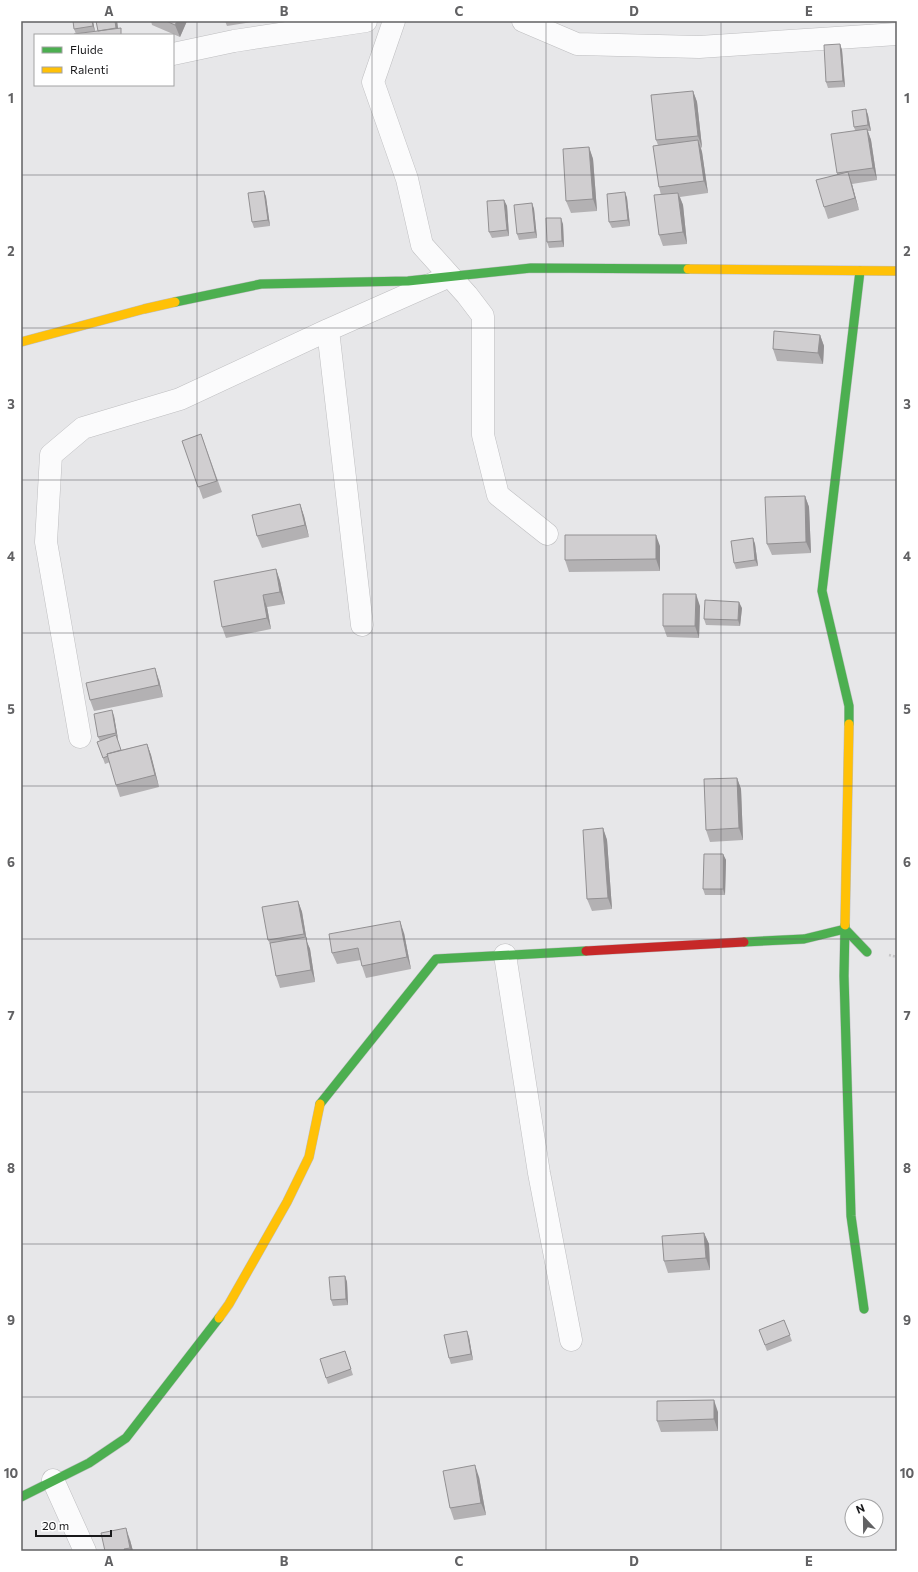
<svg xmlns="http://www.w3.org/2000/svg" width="918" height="1572" font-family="Commissioner,sans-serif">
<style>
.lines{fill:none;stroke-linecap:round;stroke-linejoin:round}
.street-casing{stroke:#bebec0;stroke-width:23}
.fast-casing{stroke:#bebec0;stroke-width:10}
.slow-casing{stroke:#bebec0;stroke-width:10}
.jam-casing{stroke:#bebec0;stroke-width:10}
.path{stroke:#c6c6c8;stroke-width:2.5;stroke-dasharray:2 2;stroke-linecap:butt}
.street{stroke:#fbfbfc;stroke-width:22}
.fast{stroke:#4caf50;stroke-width:9}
.slow{stroke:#ffc107;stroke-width:9}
.jam{stroke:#c62828;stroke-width:9}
.wall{fill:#b3b1b3}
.shaded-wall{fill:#929092}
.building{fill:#d0ced0;stroke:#929092}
.grid{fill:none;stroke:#616163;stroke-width:1;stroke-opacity:0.55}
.neatline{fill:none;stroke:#616163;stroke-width:1.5}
.grid-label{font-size:13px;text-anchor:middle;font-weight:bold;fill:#616163}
</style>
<rect width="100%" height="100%" fill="#e7e7e9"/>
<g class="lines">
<defs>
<path id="street" d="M394 21 373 82 407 179 422 245 467 295 483 316V435L498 495 547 534
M523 21 577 44 699 47 897 34
M173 54 234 41 366 21
M362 625 328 330 443 279
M80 737 46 542 51 455 83 428 180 399 328 330
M505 955 539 1173 571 1340
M53 1480 85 1551"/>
<path id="fast" d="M175 302 261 284 408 281 531 268 688 269
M849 724V706L822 591 860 271
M845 925 844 976 851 1216 864 1309
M744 942 804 939 845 929 867 952
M320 1104 436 959 586 951
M21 1497 89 1463 126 1438 219 1318"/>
<path id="slow" d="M688 269 897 271
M21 342 144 309 175 302
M845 925 849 724
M219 1318 229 1304 287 1202 309 1157 320 1104"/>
<path id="jam" d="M586 951 744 942"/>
</defs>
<!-- street casing -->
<use href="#street" class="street-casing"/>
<!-- fast casing -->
<use href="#fast" class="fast-casing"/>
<!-- slow casing -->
<use href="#slow" class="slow-casing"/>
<!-- jam casing -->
<use href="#jam" class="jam-casing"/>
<!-- path -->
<path class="path" d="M889 955 897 957"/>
<!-- street -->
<use href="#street" class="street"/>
<!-- fast -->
<use href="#fast" class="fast"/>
<!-- slow -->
<use href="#slow" class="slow"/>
<!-- jam -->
<use href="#jam" class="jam"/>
</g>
<!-- wall -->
<path class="wall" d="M93 21 95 31H98L96 21H117L118 28 76 34 74 29Z
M151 21H187L180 37 152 25Z
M225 21H252V22L227 26Z
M840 44 842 50 845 87 828 88 826 82Z
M693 91 697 102 702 147 701 148 702 152 708 193 680 197 683 205 687 244 663 246 659 235 661 195 659 187 658 145 656 140Z
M866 109 868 115 871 131H868L871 140 877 180 852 184 859 210 828 219 824 207 837 175V173L855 130 854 127Z
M589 147 593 159 597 211 571 213 566 201Z
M264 191 266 197 270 226 254 228 252 222Z
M625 192 627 198 630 226 612 228 609 222Z
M504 200 507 206 509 236 492 238 489 232Z
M532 203 534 209 537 238 519 240 517 234Z
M563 224 564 247 549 248 547 242Z
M820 335 824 346 823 364 777 361 773 349Z
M201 434 222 492 203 499 182 441Z
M805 496 809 507 811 553 772 555 767 544Z
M300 504 304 516 309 537 262 548 257 536Z
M753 538 755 544 758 566 736 569 734 563Z
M660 546V571L569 572 565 560Z
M276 569 280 581 285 604 267 607 271 629 226 638 222 627Z
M700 606 699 638 667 637 663 626Z
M742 608 740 626 706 625 704 619Z
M159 680 163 697 94 711 90 700Z
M114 716 118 739 117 740 121 750 147 744 151 755 159 787 120 797 116 785 110 762 105 764 97 742 100 741 98 737Z
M737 778 741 789 743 840 710 842 706 830Z
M603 828 607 840 612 909 592 911 587 899Z
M723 854 726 860 725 895H705L703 889Z
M298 901 302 912 307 942 310 949 315 982 280 988 276 976 271 946 268 940Z
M404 933 411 969 366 978 362 966 361 960 337 964 332 953Z
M704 1233 709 1244 710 1270 668 1273 664 1261Z
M345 1276 347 1282 348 1305 333 1306 331 1300Z
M784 1320 792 1341 767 1351 759 1330Z
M469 1337 473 1360 451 1364 449 1358Z
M345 1351 353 1375 328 1384 320 1359Z
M718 1412V1431L661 1432 657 1421Z
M479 1477 486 1515 454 1520 450 1508Z
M130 1540 133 1551H105Z"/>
<!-- shaded-wall -->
<path class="shaded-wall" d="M92 21H93L95 32 93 26Z
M115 21H117L119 35 116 29Z
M177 21H187L180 37 175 25Z
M840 44 842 50 845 87 843 81Z
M693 91 697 102 702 147 698 136Z
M866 109 868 115 871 131 868 125Z
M867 129 871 140 877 180 873 168Z
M698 140 702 152 708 193 704 181Z
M589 147 593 159 597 211 593 199Z
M848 172 852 184 859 210 855 198Z
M264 191 266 197 270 226 268 220Z
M625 192 627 198 630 226 628 220Z
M678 193 683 205 687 244 683 232Z
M504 200 507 206 509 236 507 230Z
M532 203 534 209 537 238 535 232Z
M561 218 563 224 564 247 562 241Z
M820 335 824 346 823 364 818 353Z
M805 496 809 507 811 553 806 542Z
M300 504 304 516 309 537 305 525Z
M656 535 660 546V571L656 559Z
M753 538 755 544 758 566 755 560Z
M276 569 280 581 285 604 280 592Z
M696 594 700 606 699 638 695 626Z
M263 595 267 607 271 629 267 618Z
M739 602 742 608 740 626 738 620Z
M155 668 159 680 163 697 159 685Z
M112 710 114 716 118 739 116 733Z
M147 744 151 755 159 787 155 775Z
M737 778 741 789 743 840 739 828Z
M603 828 607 840 612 909 608 898Z
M723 854 726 860 725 895 723 889Z
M298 901 302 912 307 942 310 949 315 982 311 970 306 940 304 934Z
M400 921 404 933 411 969 407 957Z
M704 1233 709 1244 710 1270 706 1258Z
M345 1276 347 1282 348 1305 346 1299Z
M467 1331 469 1337 473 1360 471 1354Z
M714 1400 718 1412V1431L714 1419Z
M475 1465 479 1477 486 1515 481 1503Z
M126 1528 130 1540 133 1551H131L130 1548Z"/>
<!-- building -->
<path class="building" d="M73 21H92L93 26 74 29Z
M96 21H115L116 28 98 31Z
M166 21H177L175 25Z
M121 28V35H75L74 34Z
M840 44 843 81 826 82 824 45Z
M693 91 698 136 656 140 651 95Z
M866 109 868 125 854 127 852 111Z
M867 129 873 168 837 173 831 134Z
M698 140 704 181 659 187 653 146Z
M589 147 593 199 566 201 563 149Z
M848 172 855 198 824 207 816 180Z
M264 191 268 220 252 222 248 193Z
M625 192 628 220 609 222 607 194Z
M678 193 683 232 659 235 654 195Z
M504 200 507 230 489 232 487 201Z
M532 203 535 232 517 234 514 205Z
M546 218H561L562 241 547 242Z
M774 331 820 335 818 353 773 349Z
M201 434 217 481 198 487 182 441Z
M805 496 806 542 767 544 765 497Z
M300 504 305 525 257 536 252 515Z
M565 535H656V559L565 560Z
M753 538 755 560 734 563 731 541Z
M276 569 280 592 263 595 267 618 222 627 214 581Z
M663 594H696L695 626H663Z
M705 600 739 602 738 620 704 619Z
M155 668 159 685 90 700 86 683Z
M112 710 116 733 98 737 94 714Z
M116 735 121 750 107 754 108 756 103 758 97 742Z
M147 744 155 775 116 785 107 754Z
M737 778 739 828 706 830 704 779Z
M603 828 608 898 587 899 583 830Z
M704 854H723V889H703Z
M298 901 304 934 268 940 262 907Z
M400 921 407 957 362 966 358 948 332 953 329 934Z
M306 937 311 970 276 976 270 943Z
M704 1233 706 1258 664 1261 662 1236Z
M345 1276 346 1299 331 1300 329 1277Z
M784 1320 790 1335 765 1345 759 1330Z
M467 1331 471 1354 449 1358 444 1335Z
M345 1351 351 1369 326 1378 320 1359Z
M714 1400V1419L657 1421V1401Z
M475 1465 481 1503 450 1508 443 1471Z
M126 1528 130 1548 124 1549 125 1551H105L101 1533Z"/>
<!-- grid -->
<path class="grid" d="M197 21V1551M372 21V1551M546 21V1551M721 21V1551M21 175H897M21 328H897M21 480H897M21 633H897M21 786H897M21 939H897M21 1092H897M21 1244H897M21 1397H897"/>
<!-- border -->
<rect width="918" height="1572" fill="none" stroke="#ffffff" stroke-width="44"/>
<!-- legend -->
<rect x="34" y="34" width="140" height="52" fill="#ffffff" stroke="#a3a3a4"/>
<rect x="42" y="47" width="20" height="6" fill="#4caf50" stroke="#a3a3a4"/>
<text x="70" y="54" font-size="12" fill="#19191b">Fluide</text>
<rect x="42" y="67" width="20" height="6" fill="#ffc107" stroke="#a3a3a4"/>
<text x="70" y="74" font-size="12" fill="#19191b">Ralenti</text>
<!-- north arrow -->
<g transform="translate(864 1518) rotate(338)"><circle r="19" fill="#ffffff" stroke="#a3a3a4"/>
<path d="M0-3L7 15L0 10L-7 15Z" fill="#616163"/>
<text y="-6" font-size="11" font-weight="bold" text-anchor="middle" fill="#19191b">N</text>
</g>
<!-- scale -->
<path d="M36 1530v6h75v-6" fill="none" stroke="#19191b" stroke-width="2"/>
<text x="42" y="1530" font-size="12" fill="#19191b" stroke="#ffffff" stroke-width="3" paint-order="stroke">20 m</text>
<rect x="22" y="22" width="874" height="1528" class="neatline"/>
<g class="grid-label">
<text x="109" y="16">A</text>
<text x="284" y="16">B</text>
<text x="459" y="16">C</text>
<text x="634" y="16">D</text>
<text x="809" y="16">E</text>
<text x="11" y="103">1</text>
<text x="907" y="103">1</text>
<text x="11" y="256">2</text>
<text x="907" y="256">2</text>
<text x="11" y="409">3</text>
<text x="907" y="409">3</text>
<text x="11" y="561">4</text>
<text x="907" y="561">4</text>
<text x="11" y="714">5</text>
<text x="907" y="714">5</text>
<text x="11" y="867">6</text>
<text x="907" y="867">6</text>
<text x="11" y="1020">7</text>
<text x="907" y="1020">7</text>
<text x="11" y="1173">8</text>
<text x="907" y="1173">8</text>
<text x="11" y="1325">9</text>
<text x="907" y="1325">9</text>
<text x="11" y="1478">10</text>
<text x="907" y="1478">10</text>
<text x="109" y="1566">A</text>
<text x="284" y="1566">B</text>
<text x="459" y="1566">C</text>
<text x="634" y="1566">D</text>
<text x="809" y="1566">E</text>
</g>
</svg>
